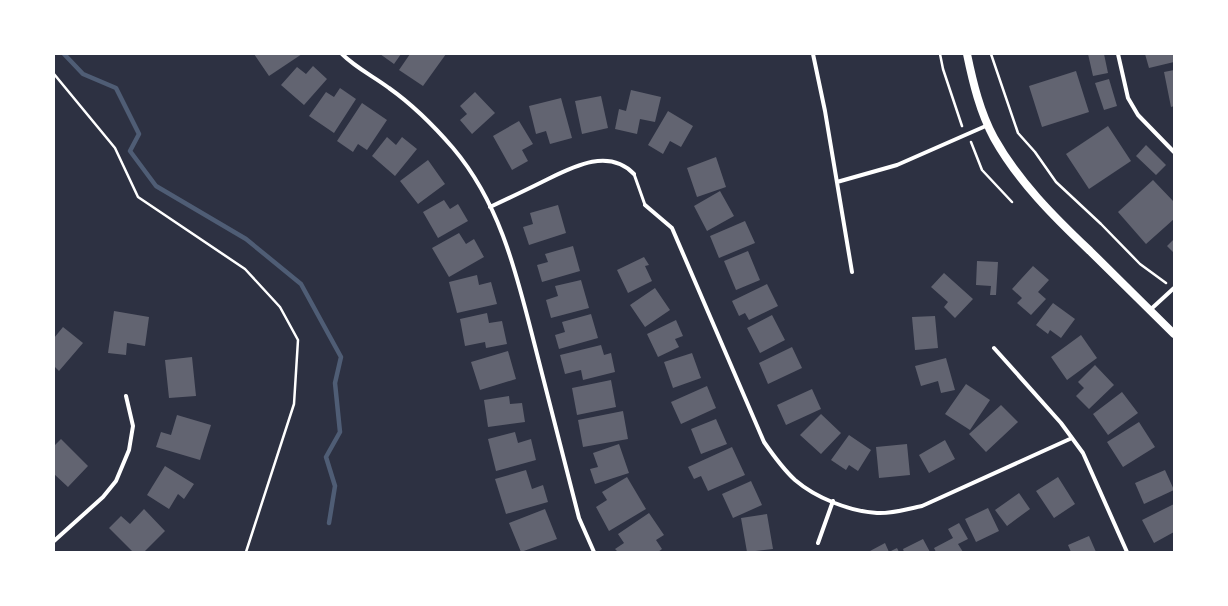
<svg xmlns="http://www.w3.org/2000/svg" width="1228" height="606" font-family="Montserrat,sans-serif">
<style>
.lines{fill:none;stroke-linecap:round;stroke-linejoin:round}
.stream{stroke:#4f5d75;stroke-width:4.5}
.building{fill:#626471}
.path{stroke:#fff;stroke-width:2.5}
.service{stroke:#fff;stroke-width:3}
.minor{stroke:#fff;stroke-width:4}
.secondary{stroke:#fff;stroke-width:8}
</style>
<rect width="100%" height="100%" fill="#2d3142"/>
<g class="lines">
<!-- stream -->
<path class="stream" d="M64 54 83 74 116 88 139 134 130 151 156 186 246 239 301 284 341 357 335 383 340 432 326 457 335 486 329 523"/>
</g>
<!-- building -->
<path class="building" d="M254 54H302L269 76Z
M380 54H401L394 64Z
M410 54H446L423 86 399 70Z
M1088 54H1104L1108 73 1093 76Z
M1145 54H1174V62L1149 68Z
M313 66 327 79 304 105 281 85 297 67 306 74Z
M1174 70V106L1171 107 1164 72Z
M1076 71 1089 112 1042 127 1029 86Z
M1109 79 1117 106 1104 110 1095 83Z
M340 88 356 99 334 133 309 116 326 92 334 97Z
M631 90 661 97 655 122 640 119 637 134 615 129 619 109 626 111Z
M475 92 495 113 472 134 460 120 467 114 460 106Z
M601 96 608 128 582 134 575 101Z
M561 98 572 138 550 144 546 131 536 134 529 106Z
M362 103 387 120 367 150 358 144 353 152 337 141Z
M668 111 693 126 681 147 670 141 663 154 648 145Z
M519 121 533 144 522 150 528 161 512 170 493 136Z
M1108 126 1131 161 1089 189 1066 154Z
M387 137 396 145 402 137 417 149 395 176 372 156Z
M1146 145 1166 165 1156 175 1136 156Z
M716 157 726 187 697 197 687 168Z
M428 160 445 184 418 204 400 181Z
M1153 180 1174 202V219L1146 244 1118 212Z
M720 191 734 216 707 231 694 206Z
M444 200 450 209 458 204 468 221 438 238 423 212Z
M558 205 566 233 529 245 523 227 533 224 530 213Z
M745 221 755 243 719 258 710 236Z
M459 233 466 244 474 239 484 257 449 277 432 248Z
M1174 239V253L1167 246Z
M573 246 580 271 542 282 537 265 548 262 545 254Z
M748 251 760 280 736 290 724 261Z
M644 257 649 265 645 266 652 281 628 293 617 270Z
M977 261 998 262 996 295H990L991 286 976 285Z
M1033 266 1049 280 1038 292 1046 299 1031 315 1017 303 1022 298 1012 289Z
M944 273 973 299 955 318 944 307 948 302 931 287Z
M477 275 479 285 491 282 497 304 457 313 449 282Z
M581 280 589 308 551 318 546 300 558 296 555 286Z
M767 284 778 306 749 320 745 313 739 316 732 301Z
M655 288 670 310 645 327 630 305Z
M1053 303 1075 319 1061 338 1050 330 1048 334 1036 325Z
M114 311 149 317 145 346 127 343 126 355 108 353Z
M487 313 489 323 502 321 507 344 486 348 485 342 465 346 460 319Z
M591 314 598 338 559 349 555 335 565 332 562 322Z
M772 315 785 340 760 353 747 328Z
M935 316 938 348 915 350 912 317Z
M676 320 683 336 675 339 679 347 658 357 647 334Z
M63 327 83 343 59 371 54 366V338Z
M1081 335 1097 358 1067 380 1051 357Z
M601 345 604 355 611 353 615 372 583 380 581 370 565 374 560 355Z
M792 347 802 368 768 384 759 363Z
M508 351 516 379 480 390 471 362Z
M692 353 701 378 673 388 664 362Z
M192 357 196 396 169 398 165 360Z
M946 358 955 390 941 393 938 381 921 386 915 366Z
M1095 365 1114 385 1089 409 1076 396 1084 388 1078 382Z
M611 380 616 407 577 415 572 388Z
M966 384 990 400 970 430 945 414Z
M707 386 716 408 681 424 671 402Z
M812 389 821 409 786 425 777 405Z
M1122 392 1138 413 1108 435 1093 414Z
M509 396 510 404 522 403 525 422 488 427 484 400Z
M1001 405 1018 422 986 452 969 434Z
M623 411 628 439 583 447 578 420Z
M821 414 841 433 821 454 800 435Z
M177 415 211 425 200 460 156 447 161 432 171 435Z
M716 419 727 444 701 454 691 429Z
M1139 422 1155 447 1123 467 1107 442Z
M515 432 518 443 531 439 536 460 496 471 488 439Z
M849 435 871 450 858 471 849 465 846 470 831 460Z
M61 439 88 466 68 487 54 474V446Z
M945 440 955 459 929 473 919 455Z
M619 444 629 473 595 484 590 469 598 467 593 453Z
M907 444 910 475 879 478 876 447Z
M732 447 745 475 708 491 701 476 694 479 688 467Z
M165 466 194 484 184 499 178 494 169 509 147 495Z
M526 470 532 489 543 485 548 502 506 514 495 479Z
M1165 470 1174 490 1144 504 1135 483Z
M627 477 646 509 609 531 596 507 607 500 602 492Z
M1058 477 1075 504 1054 518 1036 491Z
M751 481 762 505 733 518 722 494Z
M1019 493 1030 509 1007 526 995 510Z
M1174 504V532L1154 543 1142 520Z
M988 508 999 531 976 542 965 519Z
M144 509 165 531 144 552H133L109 528 121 516 130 524Z
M545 509 557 539 521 552 509 523Z
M649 513 664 535 656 540 662 549 658 552H618L615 549 624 543 618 534Z
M767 514 773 549 747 552 741 518Z
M959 523 968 539 958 544 963 552H936L934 548 953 538 948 529Z
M1089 536 1096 552H1071L1068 545Z
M923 539 930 552H904L903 549Z
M885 543 889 552 897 548 899 552H871L870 551Z"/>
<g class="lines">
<!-- path -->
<path class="path" d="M940 54 943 69 962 126
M991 54 1018 133 1035 152 1056 182 1101 224 1140 264 1166 283
M54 74 115 148 138 197 245 269 280 307 298 340 294 404 246 552
M971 142 982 170 1012 202"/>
<!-- service -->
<path class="service" d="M634 174 645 205"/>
<!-- minor -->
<path class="minor" d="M342 54C356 68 373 76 389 88 413 105 434 126 453 148 503 207 518 281 537 354 551 408 565 463 579 518L594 552
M813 54 825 111 852 272
M1118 54 1128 98 1138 115 1174 152
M837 182 897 165 988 125
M645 205 672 228 764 442C773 455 783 469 795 480 816 498 849 511 877 513 892 514 907 509 922 506L1072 438
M490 207C507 199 524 191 540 183 569 169 607 146 634 174
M1150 310 1174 288
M994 348 1061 423 1083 453 1127 552
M54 541 103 497 116 481 129 450 133 426 126 396
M818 543 833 501"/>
<!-- secondary -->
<path class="secondary" d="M967 54C973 83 980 112 994 138 1018 181 1054 217 1090 251 1118 279 1146 306 1174 334"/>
</g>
<!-- border -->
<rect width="1228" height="606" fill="none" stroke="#ffffff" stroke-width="110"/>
</svg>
